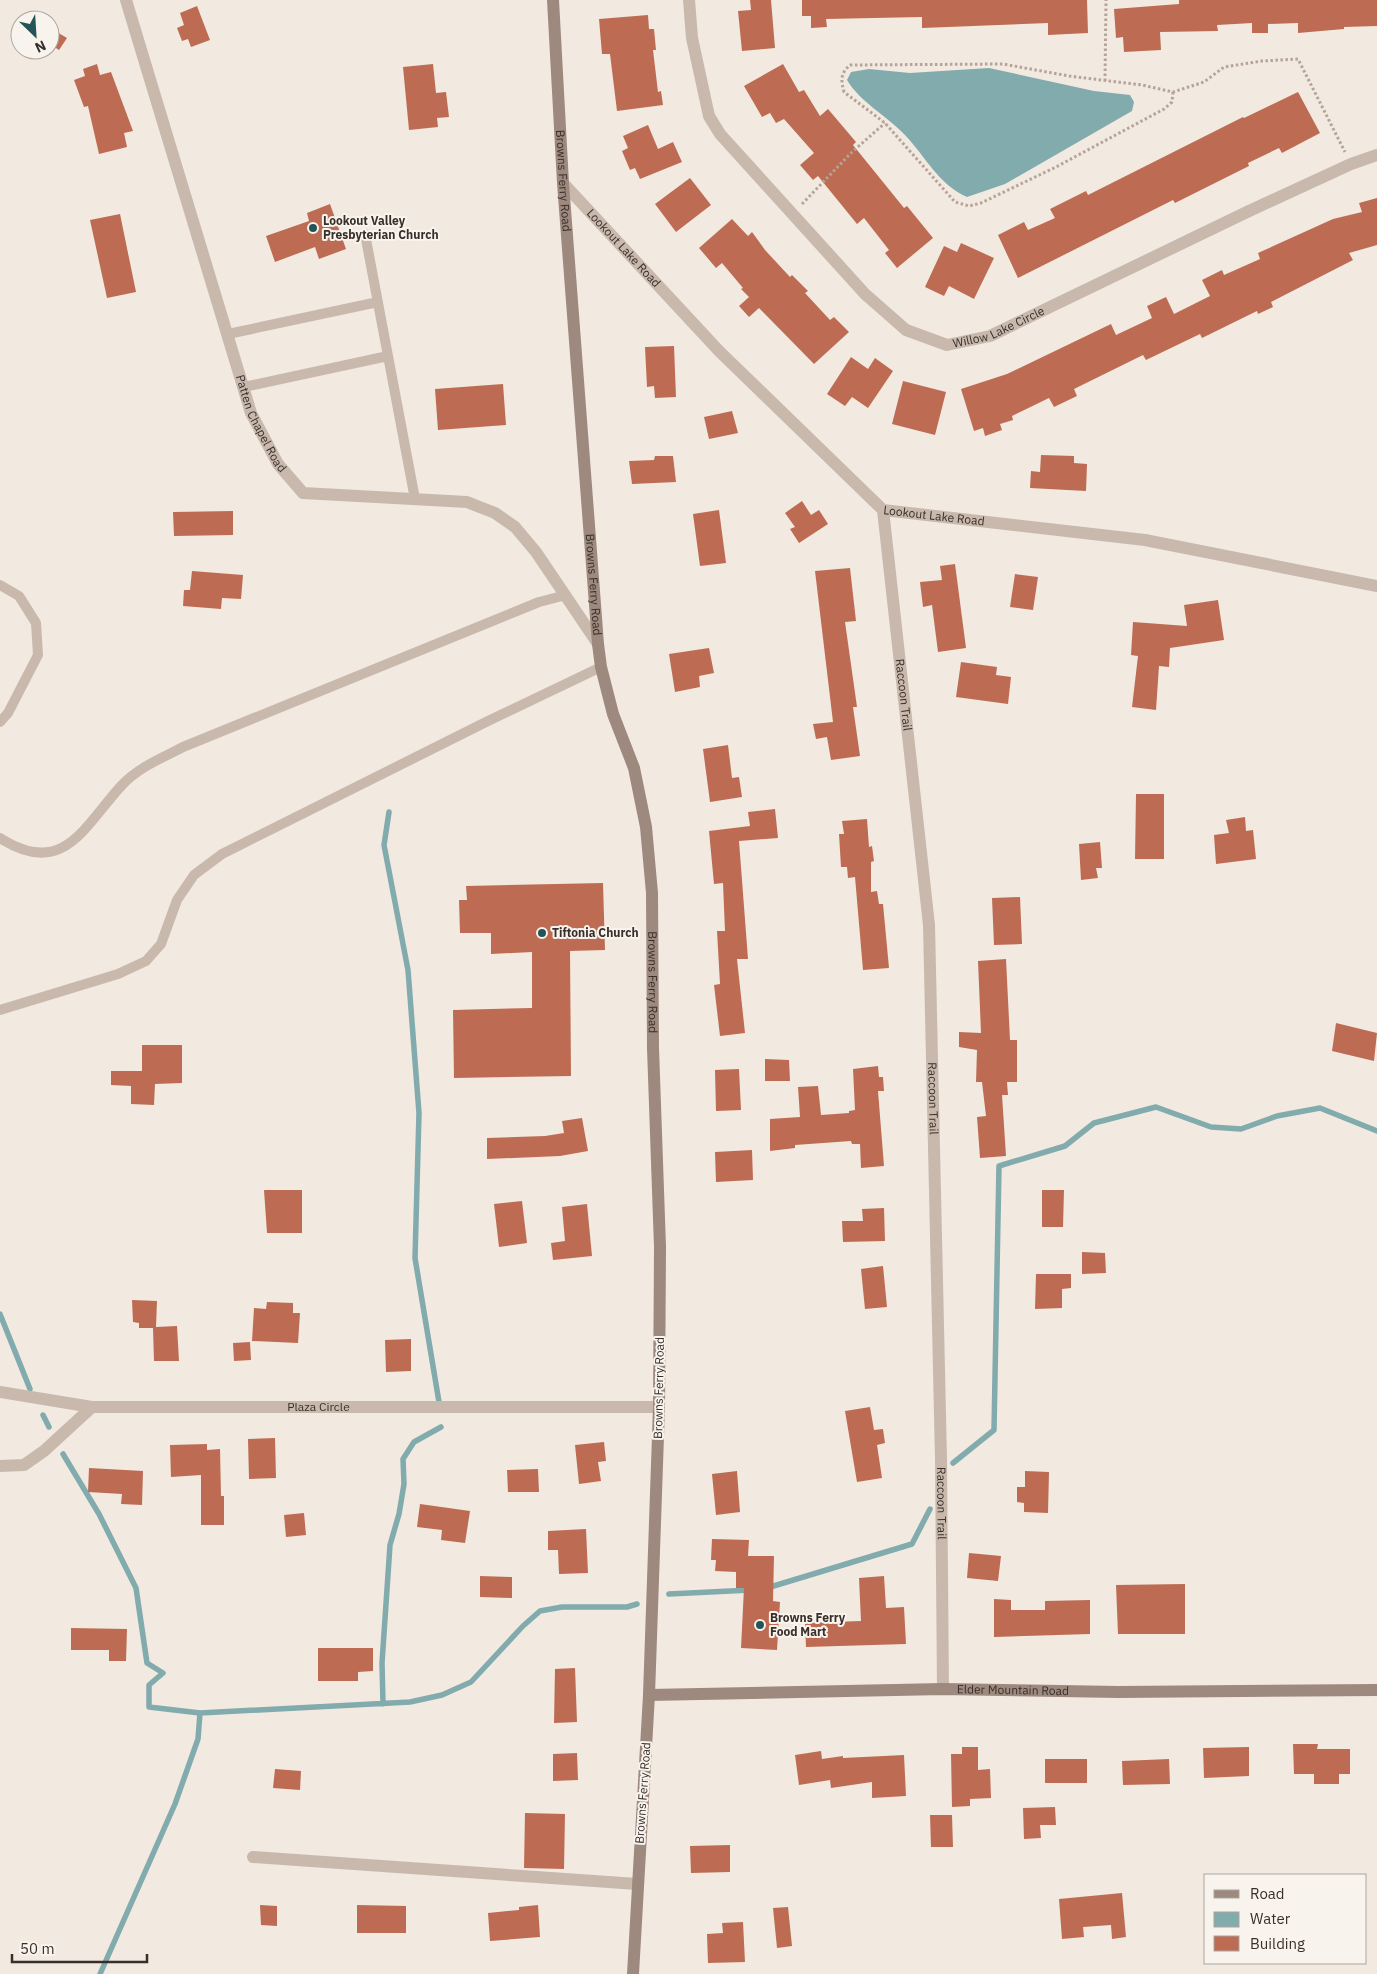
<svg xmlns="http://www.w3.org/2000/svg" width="1377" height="1974" font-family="'IBM Plex Sans',sans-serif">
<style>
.water{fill:#81abad}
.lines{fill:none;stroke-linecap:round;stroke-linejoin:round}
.stream{stroke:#81abad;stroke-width:5.5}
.building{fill:#bd6c53}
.path{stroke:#b5a497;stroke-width:3;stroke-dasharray:2.5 2.5;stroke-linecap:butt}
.lane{stroke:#c9b9ad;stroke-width:10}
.street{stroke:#c9b9ad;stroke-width:12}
.secondary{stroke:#9d897e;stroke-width:12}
.poi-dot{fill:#235457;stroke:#f9f3ed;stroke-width:2}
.labels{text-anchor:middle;stroke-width:4;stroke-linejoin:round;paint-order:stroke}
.street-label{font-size:12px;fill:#382f2b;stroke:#f9f3ed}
.poi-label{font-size:12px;font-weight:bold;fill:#382f2b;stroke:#f9f3ed;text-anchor:start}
</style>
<rect width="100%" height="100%" fill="#f2e9e0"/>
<!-- water -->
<path class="water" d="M989 68 1094 91 1130 95 1134 102 1132 111 1005 184 967 197C939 185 925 156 905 135 887 116 860 102 847 80L851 72 869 69 910 73Z"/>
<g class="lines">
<!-- stream -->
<path class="stream" d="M389 812 384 845 408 970 419 1113 415 1258 439 1402
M0 1314 30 1389
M43 1415 49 1427
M63 1454 99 1514 136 1588 147 1663 163 1673 149 1685V1707L200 1713 410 1702 442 1695 471 1682 523 1626 540 1611 562 1607H627L637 1604
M953 1463 994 1430 999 1166 1065 1146 1094 1123 1156 1107 1211 1127 1241 1129 1277 1116 1320 1108 1377 1131
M767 1588 912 1544 930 1509
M669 1594 751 1590
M383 1704 382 1663 390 1545 399 1514 404 1484 403 1459 414 1442 441 1427
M100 1974 175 1804 198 1739 200 1713"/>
</g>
<!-- building -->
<path class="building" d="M750 0H771L775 48 742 51 738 11 751 10Z
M802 0H1087L1088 33 1048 35V23L922 28V17L826 19 827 27 811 28V16H802Z
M1179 0H1377V26L1344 27V29L1298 33V23L1268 24V33H1252V23L1217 25 1218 31 1160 32 1161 50 1124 52 1123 37 1116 38 1114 9 1179 4Z
M197 6 210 40 191 47 188 39 182 41 177 28 184 25 180 13Z
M648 15 649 29H654L656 50H653L658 92 661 91 663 105 617 111 610 54H602L599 19Z
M50 28 67 38 59 50 50 44Z
M97 64 100 75 111 72 133 131 124 133 127 147 99 154 88 106 84 107 74 80 85 76 83 69Z
M433 64 436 93 446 92 449 117 437 118 438 127 409 130 403 67Z
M783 64 799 92 804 90 820 116 828 109 856 142 853 145 904 208 907 206 933 238 897 268 885 253 889 250 864 218 857 224 818 176 813 180 800 165 814 153 784 119 776 123 770 113 762 117 744 86Z
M1298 92 1320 133 1282 153 1279 148 1248 163 1249 166 1175 203 1173 200 1018 278 998 235 1024 222 1028 230 1055 218 1050 209 1086 191 1088 195 1243 117 1244 118Z
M648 125 658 149 673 142 682 162 640 179 635 168 630 170 622 151 628 148 623 136Z
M690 178 711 205 676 232 655 204Z
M1377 198V245L1349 253 1353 260 1271 302 1273 307 1258 314 1257 311 1202 338 1200 334 1146 360 1143 355 1074 389 1077 396 1054 407 1049 398 1012 416 1013 420 1000 424 1002 430 985 436 983 428 974 431 961 389 1007 374 1111 324 1116 335 1152 318 1147 306 1166 297 1174 314 1210 296 1202 280 1222 270 1224 275 1260 259 1258 253 1333 219 1362 212 1359 203Z
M330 204 346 249 319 259 315 247 275 262 266 236 309 221 307 213Z
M120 214 136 292 107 298 90 220Z
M732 219 748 236 752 232 765 250 790 277 792 275 808 291 805 293 830 320 834 317 849 332 814 364 759 308 749 317 739 306 749 297 741 289 743 288 722 263 716 268 699 248Z
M961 243 994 258 974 299 949 286 944 296 925 287 944 246 957 252Z
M674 346 676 397 655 398 654 386 647 387 645 347Z
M851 357 868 369 875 358 893 371 868 408 852 397 845 406 827 394Z
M903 381 946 392 935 435 892 424Z
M503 384 506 425 438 430 435 389Z
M732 411 738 433 709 439 704 417Z
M1041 455 1074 456V463L1087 464 1086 491 1030 488 1031 471 1040 472Z
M655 456H673L676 482 632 484 629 461 654 460Z
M802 501 811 515 819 510 828 524 799 543 790 529 795 527 785 513Z
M719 510 726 563 700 566 693 514Z
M233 511V535L174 536 173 512Z
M955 564 966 648 938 652 932 605 923 607 920 582 942 580 940 566Z
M850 568 856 621 845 622 857 707H853L860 756 831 760 827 737 816 739 813 724 833 722 815 571Z
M192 571 243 575 241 599 222 598 221 609 183 606 184 590H190Z
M1015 574 1038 577 1033 610 1010 607Z
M1218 600 1224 640 1170 648 1169 667 1159 666 1156 710 1132 707 1138 656 1131 655 1133 622 1187 626 1184 605Z
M709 648 714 673 699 676 700 687 675 692 669 654Z
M961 662 997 667 996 675 1011 677 1008 704 956 697Z
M728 745 732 778 739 777 742 797 710 802 703 749Z
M1136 794H1164V859H1135Z
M775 809 778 838 739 841 748 959H737L745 1033 720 1036 714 985 720 984 717 931H725L723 883 714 884 709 831 750 826 748 812Z
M1245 817 1246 831 1253 830 1256 859 1216 864 1214 835 1229 833 1226 820Z
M867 819 869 847 872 846 874 861 871 862V892L877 891 879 904H883L889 968 863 970 855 877 848 878 847 867H841L839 834H844L842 821Z
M1100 842 1102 868H1096L1098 878 1081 880 1079 844Z
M603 883 605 950 570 951 571 1076 454 1078 453 1010 532 1008V952L491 954V933H460L459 900H467L466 886Z
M1020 897 1022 944 994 945 992 898Z
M1006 959 1010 1040H1017V1082H1007L1008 1095H1002L1006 1156 980 1158 977 1117 986 1116 982 1082H976L977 1050 959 1047V1032L981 1033 978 961Z
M1336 1023 1377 1033 1374 1061 1332 1051Z
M142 1045H182V1083L155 1084 154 1105 131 1104V1086L111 1085V1071H142Z
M765 1059 789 1060 790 1081H765Z
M878 1066 879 1077H883L884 1091H878L884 1166 861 1168 860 1144H852L851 1141 795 1145V1148L770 1151V1119L800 1117 798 1087 818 1086 821 1115 849 1113V1111L855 1110 853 1069Z
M739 1069 741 1110 716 1111 715 1070Z
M582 1118 588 1151 560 1156 487 1159V1138L545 1136 564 1133 562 1121Z
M752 1150 753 1180 716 1182 715 1152Z
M264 1190H302V1233H267Z
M1042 1190H1064L1063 1227H1042Z
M522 1201 527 1243 499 1247 494 1204Z
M587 1204 592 1256 553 1260 551 1243 565 1241 562 1207Z
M884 1208 885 1241 843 1242 842 1221H863L862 1209Z
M1082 1252 1105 1253 1106 1273 1082 1274Z
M883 1266 887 1307 865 1309 861 1269Z
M1036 1274H1071V1288L1062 1289V1308L1035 1309Z
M132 1300 157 1301 156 1327 177 1326 179 1361H154L153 1328H139V1323L133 1322Z
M267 1302 293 1303V1313H300L298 1343 252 1341 254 1308 266 1309Z
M411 1339V1371L386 1372 385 1340Z
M250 1342 251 1360 234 1361 233 1343Z
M870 1407 874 1430 883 1429 885 1443 877 1445 882 1478 857 1482 845 1411Z
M275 1438 276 1478 249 1479 248 1439Z
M604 1442 606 1461 598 1462 601 1481 579 1484 575 1445Z
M207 1444V1450L220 1449 221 1496H224V1525H201V1475L171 1477 170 1445Z
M89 1468 143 1471 142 1505 121 1504 122 1494 88 1492Z
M538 1469 539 1492H508L507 1470Z
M737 1471 740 1512 716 1515 712 1474Z
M1025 1471 1049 1472 1048 1513 1024 1512V1503L1017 1502V1487H1025Z
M420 1504 470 1511 465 1543 441 1540 442 1530 417 1527Z
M304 1513 306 1535 286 1537 284 1515Z
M586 1529 588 1573 559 1574 558 1550H548V1531Z
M712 1539 749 1540 748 1556H774L773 1601 780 1602 777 1650 741 1648 744 1588H736V1572L715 1571 716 1560H711Z
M969 1553 1001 1556 998 1581 967 1578Z
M480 1576 512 1577V1598L480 1597Z
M884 1576 886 1608 904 1607 906 1644 806 1647 805 1623 861 1621 859 1578Z
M1185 1584V1634H1118L1116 1585Z
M994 1599 1011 1600V1610H1045V1601L1090 1600V1634L994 1637Z
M71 1628 127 1629 126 1661H109V1650H71Z
M318 1648H373V1671L358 1672V1681H318Z
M575 1668 577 1722 554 1723 555 1669Z
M1293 1744H1318L1317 1749H1350V1774H1339V1784H1314V1774H1294Z
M962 1747H978V1770L990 1769 991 1798 970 1799V1806L952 1807 951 1754H962Z
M1249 1747V1776L1204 1778 1203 1748Z
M821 1751 822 1759 843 1756V1758L904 1755 906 1796 872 1798V1782L831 1788 830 1780 799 1785 795 1755Z
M577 1753 578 1780 553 1781V1754Z
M1045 1759H1087V1783H1045Z
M1169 1759 1170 1784 1123 1785 1122 1761Z
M275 1769 301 1771 300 1790 273 1788Z
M1055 1807 1056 1825H1040L1041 1838 1024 1839 1023 1808Z
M525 1813 565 1814 564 1869 524 1868Z
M930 1815H952L953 1847H931Z
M730 1845V1872L691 1873 690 1846Z
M1122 1893 1126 1937 1112 1939 1111 1925 1083 1927 1084 1937 1062 1939 1059 1899Z
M260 1905 277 1906V1926L261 1925Z
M357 1905 406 1906V1933H357Z
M538 1905 540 1937 490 1941 488 1913 519 1910V1907Z
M788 1907 792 1946 777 1948 773 1908Z
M743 1922 745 1962 708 1963 707 1934 723 1933 722 1923Z"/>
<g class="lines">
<!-- path -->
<path class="path" d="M1105 81 1106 0
M1173 92 1172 102 1164 109 1056 167 981 203 969 206 955 202 885 123 844 92C841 80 840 74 850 65L1003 64 1069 76 1142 85 1173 92 1204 82 1224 67 1262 61 1298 59 1345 152
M802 204 851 153 885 123"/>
<!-- lane -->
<path class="lane" d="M365 234 415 499
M228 334 378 302
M244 387 388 356
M0 585 19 596 36 623 38 655 8 713 0 722
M0 838C64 879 84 826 122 785 139 767 162 758 183 747L539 602 566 595
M0 1010 118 974 146 961 161 944 177 900 194 875 222 854 488 721 601 667"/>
<!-- street -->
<g class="street">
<path id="s1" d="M126 0 251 413 278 464 303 493 467 502 495 513 515 527 536 552 598 644"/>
<path id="s2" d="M689 0 692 38 709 116 720 134 865 294 906 330 947 345 990 336 1247 212 1351 164 1377 155"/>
<path id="s3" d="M563 183 719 351 883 510 1145 540 1377 586"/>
<path id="s4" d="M883 510 929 925 941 1459 943 1689"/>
<path d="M0 1392 92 1407"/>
<path id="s5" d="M0 1466 24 1465 44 1451 92 1407H659"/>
<path d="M253 1857 637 1884"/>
</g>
<!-- secondary -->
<g class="secondary">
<path id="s6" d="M553 0 563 183 598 644 601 667 613 714 634 768 646 827 652 893 653 1048 660 1247 659 1407 649 1695 633 1974"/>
<path id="s7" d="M649 1695 943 1689 1118 1692 1377 1690"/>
</g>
</g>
<!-- markers -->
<g class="poi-dot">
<circle cx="313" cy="228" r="5"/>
<circle cx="542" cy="933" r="5"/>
<circle cx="760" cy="1625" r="5"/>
</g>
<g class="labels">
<!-- street labels -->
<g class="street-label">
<text dy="4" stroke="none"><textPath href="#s6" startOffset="181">Browns Ferry Road</textPath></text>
<text dy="4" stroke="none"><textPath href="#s3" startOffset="89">Lookout Lake Road</textPath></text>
<text dy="4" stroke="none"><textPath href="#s2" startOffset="508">Willow Lake Circle</textPath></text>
<text dy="4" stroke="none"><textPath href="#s1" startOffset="445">Patten Chapel Road</textPath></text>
<text dy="4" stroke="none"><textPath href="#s3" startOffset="509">Lookout Lake Road</textPath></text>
<text dy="4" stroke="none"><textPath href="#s6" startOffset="586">Browns Ferry Road</textPath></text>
<text dy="4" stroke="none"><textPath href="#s4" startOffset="186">Raccoon Trail</textPath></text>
<text dy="4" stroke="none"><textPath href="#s6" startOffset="991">Browns Ferry Road</textPath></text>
<text dy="4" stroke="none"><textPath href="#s4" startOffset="591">Raccoon Trail</textPath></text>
<text transform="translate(659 1388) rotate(-89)" y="4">Browns Ferry Road</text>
<text dy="4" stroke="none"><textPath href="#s5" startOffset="340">Plaza Circle</textPath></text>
<text dy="4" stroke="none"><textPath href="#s4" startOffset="996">Raccoon Trail</textPath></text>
<text dy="4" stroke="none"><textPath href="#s7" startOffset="364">Elder Mountain Road</textPath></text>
<text transform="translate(643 1793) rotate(-86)" y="4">Browns Ferry Road</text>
</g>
<!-- poi labels -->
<g class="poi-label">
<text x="323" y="225">Lookout Valley<tspan x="323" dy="14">Presbyterian Church</tspan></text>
<text x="552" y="937">Tiftonia Church</text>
<text x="770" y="1622">Browns Ferry<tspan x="770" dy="14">Food Mart</tspan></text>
</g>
</g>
<!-- legend -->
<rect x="1204" y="1874" width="162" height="90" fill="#f9f3ed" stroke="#aca59f"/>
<rect x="1214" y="1890" width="25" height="8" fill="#9d897e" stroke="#aca59f"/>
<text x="1250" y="1899" font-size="15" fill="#382f2b">Road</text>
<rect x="1214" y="1912" width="25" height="15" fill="#81abad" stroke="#aca59f"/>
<text x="1250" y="1924" font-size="15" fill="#382f2b">Water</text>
<rect x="1214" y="1936" width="25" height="15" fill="#bd6c53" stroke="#aca59f"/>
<text x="1250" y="1949" font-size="15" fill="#382f2b">Building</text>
<!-- north arrow -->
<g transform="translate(35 35) rotate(155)"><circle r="24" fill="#f9f3ed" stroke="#aca59f"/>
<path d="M0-4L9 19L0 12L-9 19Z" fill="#235457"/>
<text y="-8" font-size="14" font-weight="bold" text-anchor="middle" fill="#382f2b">N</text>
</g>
<!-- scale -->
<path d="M12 1954v8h135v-8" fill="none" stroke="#382f2b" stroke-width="2.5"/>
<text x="20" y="1954" font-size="15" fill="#382f2b" stroke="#f9f3ed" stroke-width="4" paint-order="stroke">50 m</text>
</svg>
